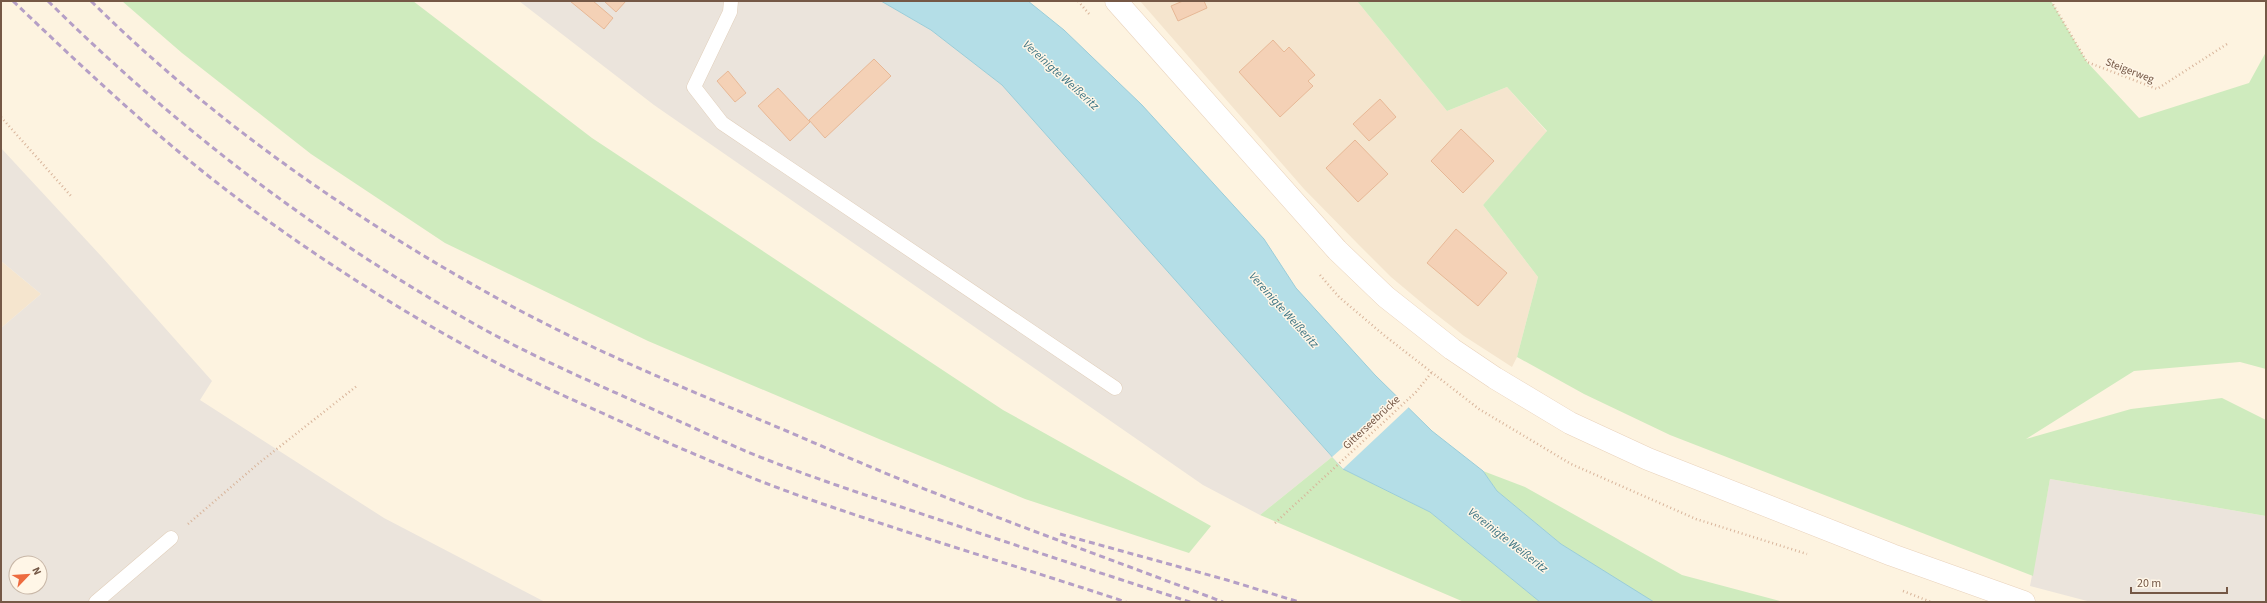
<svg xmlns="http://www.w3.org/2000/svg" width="2267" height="603" font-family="'Source Sans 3',sans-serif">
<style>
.residential{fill:#f5e5ce}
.industrial{fill:#ebe4dc;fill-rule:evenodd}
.green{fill:#cfebbe}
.water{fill:#b4dee7;stroke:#9acdd9}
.pier{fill:#fdf3e0}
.building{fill:#f4d1b6;stroke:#e7b896}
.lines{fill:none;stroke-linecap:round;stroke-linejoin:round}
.service-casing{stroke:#e1cfbb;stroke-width:15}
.secondary-casing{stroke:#e9d2bb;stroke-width:23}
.path{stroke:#d8b49a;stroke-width:2.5;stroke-dasharray:1 3;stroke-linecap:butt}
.service{stroke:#fff;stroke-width:14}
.secondary{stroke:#fff;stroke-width:22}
.rail{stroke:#b59fc6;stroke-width:3;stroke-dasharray:6 4;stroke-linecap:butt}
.labels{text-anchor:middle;stroke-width:3;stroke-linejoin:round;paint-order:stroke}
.street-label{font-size:11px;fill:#755846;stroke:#fff6e7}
.water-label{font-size:12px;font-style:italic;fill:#3c7483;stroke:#fff6e7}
</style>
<rect width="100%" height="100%" fill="#fdf3e0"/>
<!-- residential -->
<path class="residential" d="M1140 1H1357L1447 111 1507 87 1547 132 1483 205 1538 277 1517 357 1512 367 1464 336 1428 308 1391 277 1357 243 1304 189Z
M1 261 41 294 1 328Z"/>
<!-- industrial -->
<path class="industrial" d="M519 1H881L931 30 1002 85 1332 457 1260 515 1203 485 654 105Z
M1 148 102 257 212 381 200 400 384 518 545 602H1V328L41 294 1 261ZM16 563H40V587H16Z
M2050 479 2266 516V602H2091L2030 586Z"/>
<!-- green -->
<path class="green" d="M122 1H413L592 138 1003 410 1211 526 1189 553 1025 499 879 439 648 341 445 243 311 154 182 53Z
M1357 1H2051L2087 62 2139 118 2249 83 2266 52V369L2240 362 2134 371 2026 439 2131 409 2222 398 2266 420V516L2050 479 2033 576 1670 435 1584 394 1517 357 1538 277 1483 205 1547 131 1507 87 1447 111Z
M1332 457 1343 469 1430 512 1540 602H1464L1260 515Z
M1483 471 1525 487 1682 575 1784 602 1651 601 1561 544 1497 491Z"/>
<!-- water -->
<path class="water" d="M881 1H1028L1064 30 1142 105 1264 239 1296 288 1375 375 1432 431 1483 471 1497 491 1561 544 1654 602H1540L1430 512 1343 469 1002 85 931 30Z"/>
<!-- pier -->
<path class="pier" d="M1400 396 1410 406 1343 469 1332 457Z"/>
<!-- building -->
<path class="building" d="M570 1H593L613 18 604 29Z
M604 1H626L616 12Z
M1183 1H1204L1207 8 1178 21 1171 6Z
M1273 40 1284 52 1289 47 1315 75 1308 81 1313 86 1280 117 1239 72Z
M874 59 891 76 825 138 809 120Z
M728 71 746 93 735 102 717 81Z
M778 88 810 122 790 141 758 106Z
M1380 99 1396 117 1369 141 1353 124Z
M1461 129 1494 161 1463 193 1431 161Z
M1355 140 1388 174 1358 202 1326 168Z
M1456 229 1507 273 1478 306 1427 263Z"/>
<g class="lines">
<defs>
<path id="service" d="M731 1 730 12 694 87 722 123 1115 388
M96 602 171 538"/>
<path id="secondary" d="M1116 1 1337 250 1386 297 1452 349 1495 378 1570 423 1648 459 1892 555 2024 602"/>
</defs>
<!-- service casing -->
<use href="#service" class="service-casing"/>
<!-- secondary casing -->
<use href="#secondary" class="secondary-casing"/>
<!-- path -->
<path class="path" d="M1078 1 1090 15
M2051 1 2087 62 2157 89 2227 44
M1 117 71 196
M1320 275 1339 297 1385 336 1479 409 1571 464 1696 519 1807 554
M1275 523 1416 392 1432 372
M188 524 259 463 358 385
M1903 591 1931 602"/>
<!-- service -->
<use href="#service" class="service"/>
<!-- secondary -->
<use href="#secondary" class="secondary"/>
<!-- rail -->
<path class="rail" d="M13 1C81 66 150 131 225 189 301 247 389 304 473 350 514 373 557 393 600 412 674 446 749 479 826 505 925 539 1026 569 1126 602
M48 1C178 130 326 242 487 331 537 358 589 381 641 404 675 419 709 435 743 450 803 475 866 495 928 516 1015 545 1103 574 1190 602
M91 1C212 121 355 220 504 302 594 351 688 390 782 429 824 447 865 465 907 482 1012 524 1118 562 1223 602
M1060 534 1227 580 1299 602"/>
</g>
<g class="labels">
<!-- street labels -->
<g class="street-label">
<text transform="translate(2130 70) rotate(21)" y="4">Steigerweg</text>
<text transform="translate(1371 422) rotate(-43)" y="4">Gitterseebrücke</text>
</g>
<!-- water labels -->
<g class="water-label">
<text transform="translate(1061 75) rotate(42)" y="4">Vereinigte Weißeritz</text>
<text transform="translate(1284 310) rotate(48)" y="4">Vereinigte Weißeritz</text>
<text transform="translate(1508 540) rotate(38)" y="4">Vereinigte Weißeritz</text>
</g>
</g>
<!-- border -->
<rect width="2267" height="603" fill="none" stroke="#755846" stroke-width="4"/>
<!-- north arrow -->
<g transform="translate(28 575) rotate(65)"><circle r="19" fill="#fff6e7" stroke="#c8b7a7"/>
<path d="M0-3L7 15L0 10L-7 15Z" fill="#ed6b3f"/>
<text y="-6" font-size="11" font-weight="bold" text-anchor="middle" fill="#755846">N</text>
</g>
<!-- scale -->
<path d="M2131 587v6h96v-6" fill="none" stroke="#755846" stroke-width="2"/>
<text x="2137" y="587" font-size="12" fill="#755846" stroke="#fff6e7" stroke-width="3" paint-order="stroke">20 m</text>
</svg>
